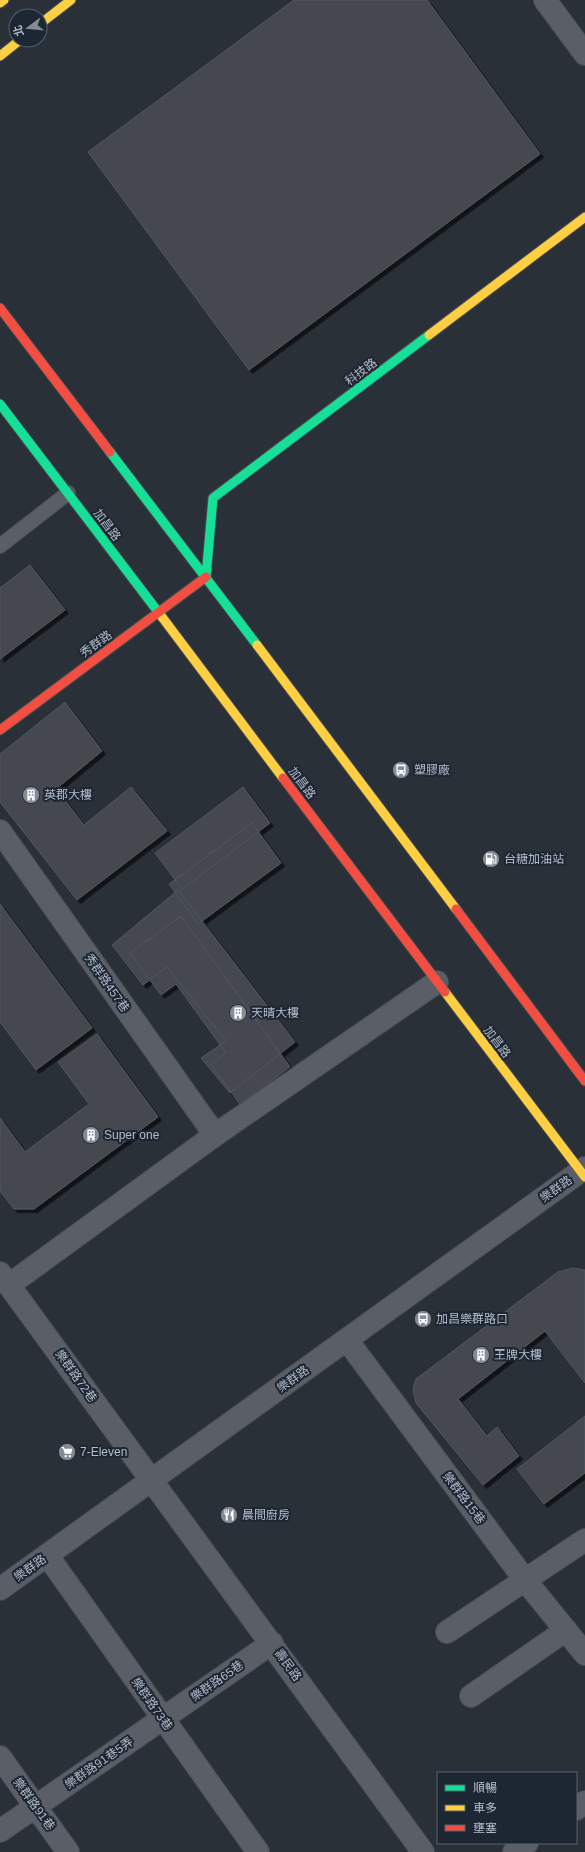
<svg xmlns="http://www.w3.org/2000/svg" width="585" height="1852" font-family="Helvetica,'Noto Sans TC',sans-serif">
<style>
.building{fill:#444950;stroke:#52575f;filter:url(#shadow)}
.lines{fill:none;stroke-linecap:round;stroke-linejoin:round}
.lane-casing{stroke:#484c53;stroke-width:16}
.street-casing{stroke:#484c53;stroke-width:24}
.fast-casing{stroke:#484c53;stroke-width:11}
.slow-casing{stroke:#484c53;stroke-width:11}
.jam-casing{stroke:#484c53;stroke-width:11}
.lane{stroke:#5a5e66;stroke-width:14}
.street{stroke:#5a5e66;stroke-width:22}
.fast{stroke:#16e098;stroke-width:9}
.slow{stroke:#ffcf43;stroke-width:9}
.jam{stroke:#f24e42;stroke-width:9}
.labels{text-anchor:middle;stroke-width:4;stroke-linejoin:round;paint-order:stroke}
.street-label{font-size:12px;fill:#b4bcc9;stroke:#1d2633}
.poi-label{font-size:12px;fill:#b4bcc9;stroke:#1d2633;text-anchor:start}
</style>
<defs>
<filter id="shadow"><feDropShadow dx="3.5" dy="3.5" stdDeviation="0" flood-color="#0009"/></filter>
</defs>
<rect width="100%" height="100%" fill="#2a3038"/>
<!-- building -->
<path class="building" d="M294 0H427L540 154 249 370 88 152Z
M30 565 65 610 0 659V588Z
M65 702 102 751 56 789 84 825 131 787 167 831 77 900 0 802V754Z
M243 787 270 823 182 889 155 853Z
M252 823 281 863 198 924 169 884Z
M178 890 295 1042 230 1093 201 1058 226 1041 167 967 143 985 112 945Z
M0 904 92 1028 36 1070 0 1022Z
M181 916 290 1067 240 1104 211 1065 226 1053 176 984 161 995 130 953Z
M97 1034 158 1117 34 1209H14L0 1191V1118L25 1152 89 1104 58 1062Z
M573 1268 585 1270V1383L545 1331 458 1399 487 1436 497 1427 519 1456 483 1485 416 1403 413 1390 416 1379 558 1272Z
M585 1416V1473L544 1504 517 1469Z"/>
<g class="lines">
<defs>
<path id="lane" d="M0 546 68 493"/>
<path id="street" d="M545 0 585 54
M0 831 215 1135
M0 1273 423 1852
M9 1285 215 1135 437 982
M347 1340 525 1580 585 1654
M47 1555 258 1852
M0 1589 585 1168
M447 1632 585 1540
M471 1696 566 1630
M0 1757 68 1852
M576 1809 585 1802
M0 1831 272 1643
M514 1852 527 1843"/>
<path id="fast" d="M0 404 162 617
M110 452 257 645
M206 577 213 498 429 335"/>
<path id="slow" d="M0 3 4 0
M40 24 71 0
M0 56 20 40
M429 335 585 217
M162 617 283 778
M257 645 456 909
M445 992 585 1177"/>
<path id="jam" d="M0 308 110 452
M0 730 206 577
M283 778 445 992
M456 909 585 1081"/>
</defs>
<!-- lane casing -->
<use href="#lane" class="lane-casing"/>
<!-- street casing -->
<use href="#street" class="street-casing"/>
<!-- fast casing -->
<use href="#fast" class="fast-casing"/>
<!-- slow casing -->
<use href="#slow" class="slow-casing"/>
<!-- jam casing -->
<use href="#jam" class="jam-casing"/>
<!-- lane -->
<use href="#lane" class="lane"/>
<!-- street -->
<use href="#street" class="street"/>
<!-- fast -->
<use href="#fast" class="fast"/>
<!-- slow -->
<use href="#slow" class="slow"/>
<!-- jam -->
<use href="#jam" class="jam"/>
</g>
<!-- icons -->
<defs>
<symbol id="bus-disc" viewBox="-11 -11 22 22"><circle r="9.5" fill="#848b96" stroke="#1d2633"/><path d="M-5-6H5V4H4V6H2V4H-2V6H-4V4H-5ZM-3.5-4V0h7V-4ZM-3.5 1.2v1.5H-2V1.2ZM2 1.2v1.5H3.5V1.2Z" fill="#fff"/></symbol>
<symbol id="building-disc" viewBox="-11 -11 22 22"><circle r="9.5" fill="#848b96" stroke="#1d2633"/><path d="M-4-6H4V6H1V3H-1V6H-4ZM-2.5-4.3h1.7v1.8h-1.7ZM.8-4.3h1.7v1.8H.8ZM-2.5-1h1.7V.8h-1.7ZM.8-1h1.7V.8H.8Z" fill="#fff"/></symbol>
<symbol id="fuel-disc" viewBox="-11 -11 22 22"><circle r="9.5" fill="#848b96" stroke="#1d2633"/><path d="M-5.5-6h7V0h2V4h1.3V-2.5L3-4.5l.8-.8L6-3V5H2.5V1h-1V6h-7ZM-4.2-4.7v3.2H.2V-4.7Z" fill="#fff"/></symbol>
<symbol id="supermarket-disc" viewBox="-11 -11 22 22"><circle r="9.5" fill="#848b96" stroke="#1d2633"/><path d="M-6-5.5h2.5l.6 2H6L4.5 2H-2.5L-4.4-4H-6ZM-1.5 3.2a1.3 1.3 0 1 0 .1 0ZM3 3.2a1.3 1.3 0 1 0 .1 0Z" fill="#fff"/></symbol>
<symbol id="restaurant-disc" viewBox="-11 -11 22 22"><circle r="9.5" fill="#848b96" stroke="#1d2633"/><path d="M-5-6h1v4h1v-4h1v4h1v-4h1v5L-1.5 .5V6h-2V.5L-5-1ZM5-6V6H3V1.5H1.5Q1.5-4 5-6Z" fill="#fff"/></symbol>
</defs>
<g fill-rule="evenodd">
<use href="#bus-disc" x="391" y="760" width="20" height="20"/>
<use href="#building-disc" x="21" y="785" width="20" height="20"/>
<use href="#fuel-disc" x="481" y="849" width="20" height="20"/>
<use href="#building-disc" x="228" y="1003" width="20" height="20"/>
<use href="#building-disc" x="81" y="1125" width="20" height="20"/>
<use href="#bus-disc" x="413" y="1309" width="20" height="20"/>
<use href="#building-disc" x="471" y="1345" width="20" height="20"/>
<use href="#supermarket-disc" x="57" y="1442" width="20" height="20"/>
<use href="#restaurant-disc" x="219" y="1505" width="20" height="20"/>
</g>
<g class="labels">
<!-- street labels -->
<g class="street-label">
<text transform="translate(361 372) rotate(-37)" y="4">科技路</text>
<text transform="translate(107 525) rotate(53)" y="4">加昌路</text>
<text transform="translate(96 644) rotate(-36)" y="4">秀群路</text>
<text transform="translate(302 783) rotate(53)" y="4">加昌路</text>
<text transform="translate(107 983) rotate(55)" y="4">秀群路457巷</text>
<text transform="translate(497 1042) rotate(53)" y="4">加昌路</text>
<text transform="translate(556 1189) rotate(-36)" y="4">樂群路</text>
<text transform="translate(76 1376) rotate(54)" y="4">樂群路72巷</text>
<text transform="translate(293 1379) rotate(-36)" y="4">樂群路</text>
<text transform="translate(464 1498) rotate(53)" y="4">樂群路15巷</text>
<text transform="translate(30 1568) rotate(-36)" y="4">樂群路</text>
<text transform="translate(288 1665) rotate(54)" y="4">壽民路</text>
<text transform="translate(217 1681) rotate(-35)" y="4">樂群路65巷</text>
<text transform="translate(152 1704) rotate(55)" y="4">樂群路73巷</text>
<text transform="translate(99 1763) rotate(-35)" y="4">樂群路91巷5弄</text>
<text transform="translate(34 1804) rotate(54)" y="4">樂群路91巷</text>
</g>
<!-- poi labels -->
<g class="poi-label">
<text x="414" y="774">塑膠廠</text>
<text x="44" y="799">英郡大樓</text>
<text x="504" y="863">台糖加油站</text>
<text x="251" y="1017">天晴大樓</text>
<text x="104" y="1139">Super one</text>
<text x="436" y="1323">加昌樂群路口</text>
<text x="494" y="1359">王牌大樓</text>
<text x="80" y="1456">7-Eleven</text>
<text x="242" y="1519">晨間廚房</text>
</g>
</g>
<!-- legend -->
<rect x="437" y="1772" width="140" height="72" fill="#1d2633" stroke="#59626f"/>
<rect x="445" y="1785" width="20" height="6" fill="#16e098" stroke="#59626f"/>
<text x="473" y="1792" font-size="12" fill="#b4bcc9">順暢</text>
<rect x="445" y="1805" width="20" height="6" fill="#ffcf43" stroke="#59626f"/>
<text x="473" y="1812" font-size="12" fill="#b4bcc9">車多</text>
<rect x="445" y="1825" width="20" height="6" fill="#f24e42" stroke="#59626f"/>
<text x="473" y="1832" font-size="12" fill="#b4bcc9">壅塞</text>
<!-- north arrow -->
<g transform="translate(28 28) rotate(254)"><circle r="19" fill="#1d2633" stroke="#59626f"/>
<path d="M0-3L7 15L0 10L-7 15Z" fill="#848b96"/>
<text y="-6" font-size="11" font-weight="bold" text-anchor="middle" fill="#b4bcc9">北</text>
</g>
</svg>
